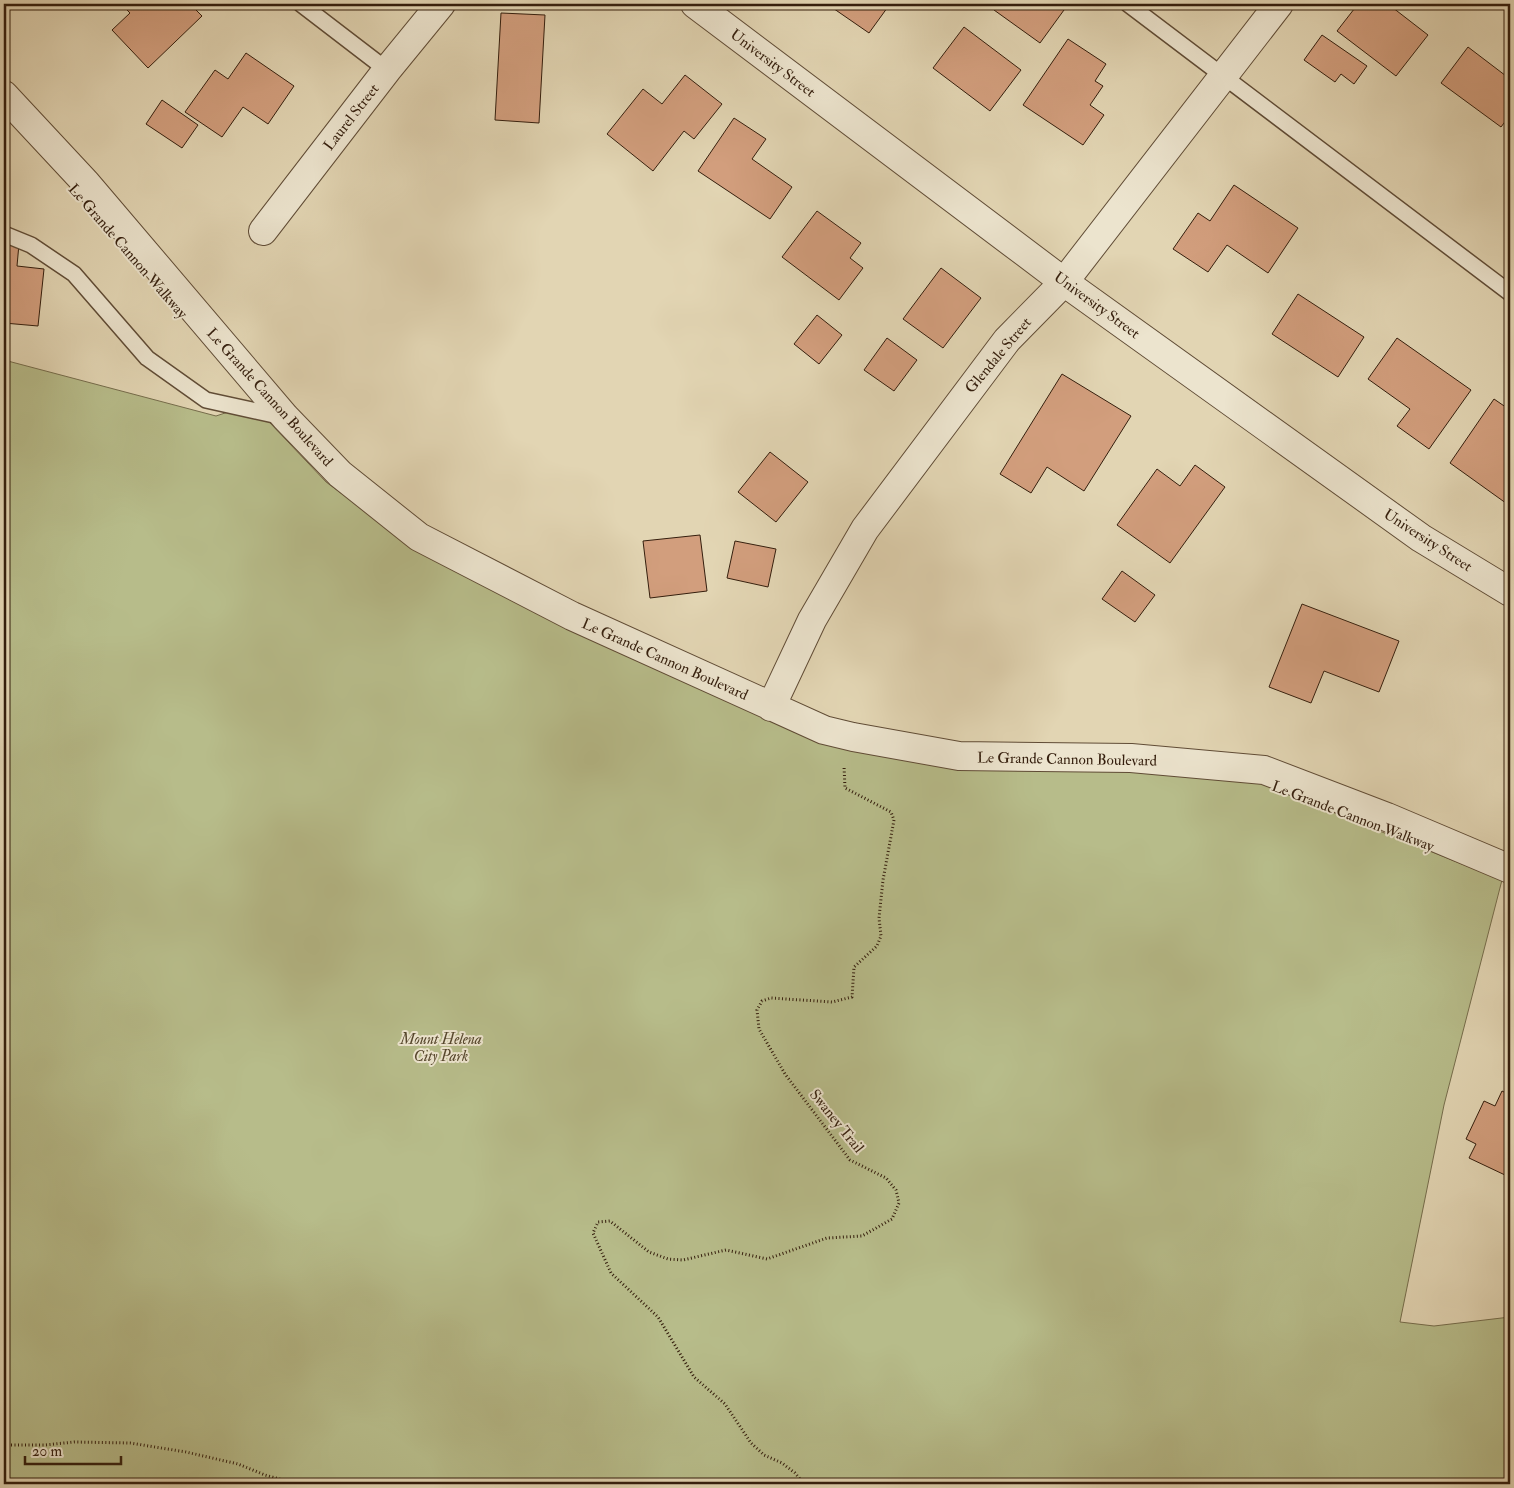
<svg xmlns="http://www.w3.org/2000/svg" width="1514" height="1488" font-family="'IM FELL Double Pica',serif">
<style>
.green{fill:#b7bc8a;stroke:#766d4c}
.building{fill:#d29e7d;stroke:#341e0d}
.lines{fill:none;stroke-linecap:round;stroke-linejoin:round}
.service-casing{stroke:#604c36;stroke-width:18}
.minor-casing{stroke:#604c36;stroke-width:30}
.path{stroke:#341e0d;stroke-width:3;stroke-dasharray:1 2.5;stroke-linecap:butt}
.service{stroke:#ece4ce;stroke-width:15}
.minor{stroke:#ece4ce;stroke-width:28}
.labels{text-anchor:middle;stroke-width:4;stroke-linejoin:round;paint-order:stroke}
.street-label{font-size:15px;fill:#341e0d;stroke:#ece4ce}
.park-label{font-size:15px;font-style:italic;fill:#55462c;stroke:#ece4ce}
</style>
<rect width="100%" height="100%" fill="#e2d5b3"/>
<filter id="stains"><feTurbulence type="fractalNoise" baseFrequency=".004" numOctaves="4"/><feColorMatrix values="0 0 0 0 .2 0 0 0 0 .09 0 0 0 0 .02 0 0 0 .5 -.17"/></filter>
<radialGradient id="worn" r=".72"><stop offset=".6" stop-color="#630" stop-opacity="0"/><stop offset="1" stop-color="#630" stop-opacity=".3"/></radialGradient>
<!-- green -->
<path class="green" d="M4 360 216 416 252 404 326 482 427 556 794 732 882 753 1149 767 1252 780 1502 880 1444 1105 1400 1322 1434 1326 1510 1317V1484H4Z"/>
<!-- building -->
<path class="building" d="M121 4H190L202 16 148 68 112 30 130 13Z
M827 4H890L869 33Z
M999 4H1055L1064 10 1040 43 994 10Z
M1358 4H1388L1428 35 1396 76 1337 31Z
M501 13 545 15 539 123 495 120Z
M964 27 1021 70 990 111 933 68Z
M1322 35 1367 66 1354 84 1341 74 1335 82 1304 60Z
M1068 39 1106 64 1095 81 1103 86 1090 105 1104 115 1083 145 1023 105Z
M1468 47 1510 79V115L1501 127 1441 83Z
M246 53 294 86 268 124 243 107 222 137 185 112 215 70 228 79Z
M685 75 722 104 694 139 684 131 653 171 607 134 643 89 662 104Z
M162 100 198 125 182 148 146 124Z
M734 118 766 139 752 159 792 187 770 219 698 171Z
M1234 185 1298 228 1268 273 1227 245 1208 272 1173 249 1198 213 1210 221Z
M817 211 861 243 850 258 863 268 839 300 782 257Z
M4 242 19 244 17 266 44 269 38 326 4 323Z
M941 268 981 298 943 348 903 319Z
M1298 294 1364 337 1338 377 1272 334Z
M817 315 842 335 819 364 794 344Z
M887 338 917 360 894 391 864 370Z
M1397 338 1471 390 1429 449 1397 426 1410 409 1368 379Z
M1062 374 1131 416 1084 491 1047 467 1031 493 1000 474Z
M1494 399 1510 410V506L1450 463Z
M770 452 808 482 776 522 738 492Z
M1195 465 1225 487 1170 563 1117 525 1157 469 1180 486Z
M700 535 707 591 650 598 643 541Z
M735 541 776 549 768 587 727 578Z
M1122 571 1155 595 1135 622 1102 599Z
M1302 604 1399 641 1379 692 1324 671 1311 703 1269 687Z
M1502 1091 1510 1095V1166L1505 1175 1469 1158 1476 1144 1466 1139 1484 1101 1495 1106Z"/>
<g class="lines">
<defs>
<path id="service" d="M301 4 387 70
M1128 4 1510 293
M4 234 31 245 74 274 147 358 206 400 283 417"/>
<path id="minor" d="M695 4 1064 282 1421 538 1510 592
M4 95 86 183 285 417 340 474 419 537 572 616 824 730 853 737 959 756 1131 758 1264 770 1387 817 1510 869
M263 231 387 70 441 4
M771 707 812 620 865 529 1007 340 1064 282 1279 4"/>
</defs>
<!-- service casing -->
<use href="#service" class="service-casing"/>
<!-- minor casing -->
<use href="#minor" class="minor-casing"/>
<!-- path -->
<path class="path" d="M4 1445H45L74 1442 130 1443 186 1452 238 1464 265 1475 297 1484
M804 1484 795 1473 782 1463 764 1455 751 1443 725 1404 694 1377 658 1317 611 1273 593 1233 598 1222 610 1221 649 1252 668 1259 683 1260 726 1250 767 1259 827 1238 862 1236 892 1219 899 1203 896 1190 886 1178 850 1160 785 1074 759 1029 757 1010 762 1001 771 998 832 1002 852 997 854 967 877 946 881 936 879 918 883 880 894 820 891 812 845 788 844 766"/>
<!-- service -->
<use href="#service" class="service"/>
<!-- minor -->
<use href="#minor" class="minor"/>
</g>
<g class="labels">
<!-- street labels -->
<g class="street-label">
<text transform="translate(773 63) rotate(37)" y="5">University Street</text>
<text transform="translate(351 117) rotate(-52)" y="5">Laurel Street</text>
<text transform="translate(128 251) rotate(49)" y="5">Le Grande Cannon Walkway</text>
<text transform="translate(1097 305) rotate(36)" y="5">University Street</text>
<text transform="translate(998 355) rotate(-50)" y="5">Glendale Street</text>
<text transform="translate(270 397) rotate(48)" y="5">Le Grande Cannon Boulevard</text>
<text transform="translate(1428 540) rotate(33)" y="5">University Street</text>
<text transform="translate(665 659) rotate(24)" y="5">Le Grande Cannon Boulevard</text>
<text transform="translate(1067 759) rotate(1)" y="5">Le Grande Cannon Boulevard</text>
<text transform="translate(1353 816) rotate(21)" y="5">Le Grande Cannon Walkway</text>
<text transform="translate(837 1121) rotate(51)" y="5">Swaney Trail</text>
</g>
<!-- park labels -->
<g class="park-label">
<text x="441" y="1044">Mount Helena<tspan x="441" dy="17">City Park</tspan></text>
</g>
</g>
<!-- margin -->
<rect width="1514" height="1488" fill="none" stroke="#e2d5b3" stroke-width="20"/>
<rect x="5" y="5" width="1504" height="1478" fill="none" stroke="#341e0d" stroke-width="2.5"/>
<rect x="10" y="10" width="1494" height="1468" fill="none" stroke="#341e0d"/>
<!-- scale -->
<path d="M25 1456v8h96v-8" fill="none" stroke="#341e0d" stroke-width="2.5"/>
<text x="32" y="1456" font-size="15" fill="#341e0d" stroke="#ece4ce" stroke-width="4" paint-order="stroke">20 m</text>
<rect width="100%" height="100%" filter="url(#stains)"/>
<rect width="100%" height="100%" fill="url(#worn)"/>
</svg>
